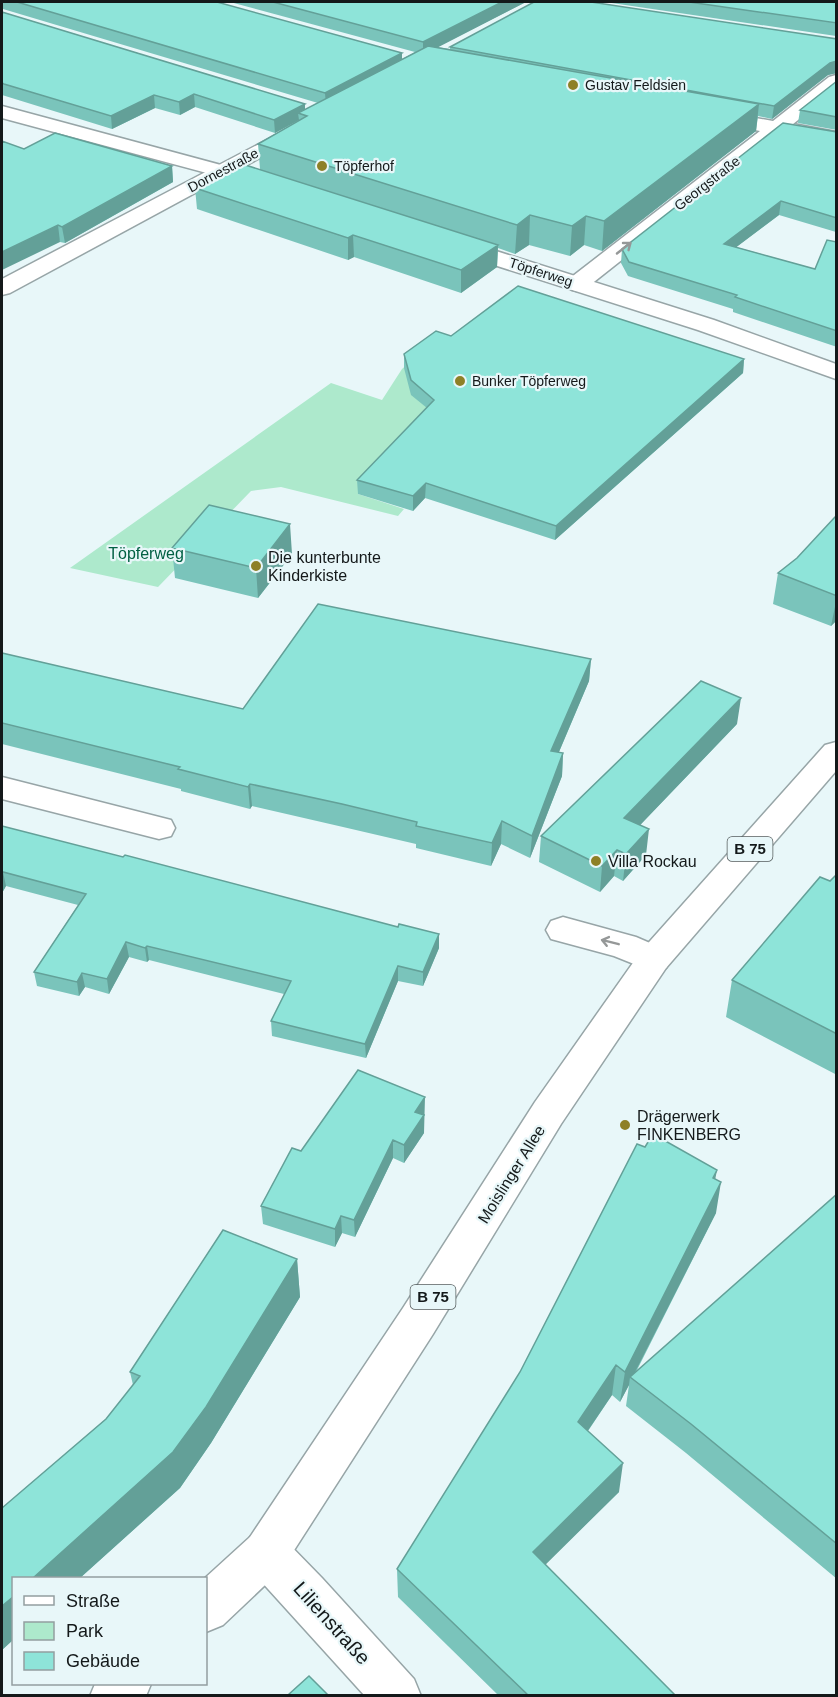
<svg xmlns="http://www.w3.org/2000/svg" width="838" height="1697" font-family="Helvetica,sans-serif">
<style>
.green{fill:#ade9cc}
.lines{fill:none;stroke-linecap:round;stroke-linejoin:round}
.minor-casing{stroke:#97a5a7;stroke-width:3}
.secondary-casing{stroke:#97a5a7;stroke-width:3}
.primary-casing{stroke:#97a5a7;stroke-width:3}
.minor{fill:#fff;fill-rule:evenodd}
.secondary{fill:#fff;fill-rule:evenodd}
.primary{fill:#fff;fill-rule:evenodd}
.wall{fill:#7ac4bb}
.shaded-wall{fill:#63a098}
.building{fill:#8ee4d9;stroke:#63a098;stroke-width:1.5}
.oneway{stroke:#959898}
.poi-dot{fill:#8e8027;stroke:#e8f7f9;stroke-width:2}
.labels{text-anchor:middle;stroke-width:4.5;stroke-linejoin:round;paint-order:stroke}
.far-poi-label{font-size:14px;fill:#14191a;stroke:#e8f7f9;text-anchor:start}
.far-street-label{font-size:14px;fill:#14191a;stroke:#e8f7f9}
.shield{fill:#e8f7f9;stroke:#545c5d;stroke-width:1.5}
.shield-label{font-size:15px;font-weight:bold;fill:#14191a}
.park-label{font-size:16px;fill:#016043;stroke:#e8f7f9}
.poi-label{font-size:16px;fill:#14191a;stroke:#e8f7f9;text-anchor:start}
.street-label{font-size:16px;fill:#14191a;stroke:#e8f7f9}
.near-street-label{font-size:20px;fill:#14191a;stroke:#e8f7f9}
</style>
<rect width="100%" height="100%" fill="#e8f7f9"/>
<!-- green -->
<path class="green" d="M410 362 570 374 358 494 404 509 398 516 281 487 251 491 158 587 70 568 331 383 382 400 402 369Z"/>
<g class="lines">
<defs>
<path id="minor" d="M836 75V90L793 124 836 132V144L781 134 585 289 577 291 569 289 566 284 569 279 760 131 704 120 701 116 704 112 711 110 773 121 829 77Z
M299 123 306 125 309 129 306 133 10 293 2 295V279Z
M2 777 171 820 175 828 171 836 159 839 2 799Z
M563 917 636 937 666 950 671 959 666 968 654 972 614 956 551 939 546 930 551 921Z
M266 1531 282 1537 322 1578 414 1679 421 1696H365L250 1569 243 1553 250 1537Z"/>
<path id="secondary" d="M2 106 273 179 276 183 273 187 266 189 2 118Z
M455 238 714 320 836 364V379L698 330 447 250 444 245 447 240Z"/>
<path id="primary" d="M836 742V771L666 968 561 1124 433 1334 282 1569 223 1625 206 1632 205 1578 250 1537 403 1308 535 1102 642 950 825 745Z
M95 1684H151L146 1696H90Z"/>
</defs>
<!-- minor casing -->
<use href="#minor" class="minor-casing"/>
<!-- secondary casing -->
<use href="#secondary" class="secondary-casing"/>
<!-- primary casing -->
<use href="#primary" class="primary-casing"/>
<!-- minor -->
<use href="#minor" class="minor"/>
<!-- secondary -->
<use href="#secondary" class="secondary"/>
<!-- primary -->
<use href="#primary" class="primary"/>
</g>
<!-- wall -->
<path class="wall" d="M2 2H217L402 59 415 52 230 2H526L437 47 450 49V47L837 39V73L828 75 772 119 758 116 756 131 602 251 584 245 570 256 529 245 515 254 498 248 497 267 461 293 354 257 348 260 197 209 195 188 260 169 258 144 299 120 275 133 195 107 180 115 155 108 112 129 2 95V12L305 104V110L318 103 3 9Z
M605 2H837V37L836 36Z
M837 81V130L798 123 800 110Z
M837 132 836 232 779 215 736 247 815 269 837 242V347L733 312V309L628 276 621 263 622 249Z
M24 149 172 166 173 182 65 243 60 242Z
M451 336 744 359 743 373 555 540 425 498 413 511 358 494 357 480 427 408 411 395 404 368V354Z
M837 517V620L831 626 773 604 778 573 797 558Z
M172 548 292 554 258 598 175 578Z
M2 653 243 709 591 659 589 681 559 752 563 753 562 776 530 858 501 844 491 866 416 848V844L343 827 252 806 250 809 181 791V789L2 744Z
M737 724 640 825 646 855 623 881 614 876 600 892 539 862 541 836Z
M2 826 439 948 423 986 398 981 366 1058 272 1036 271 1021 284 994 149 960 147 962 129 957 109 994 85 987 79 996 37 986 34 972 78 905 6 886 2 893Z
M837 874V1075L726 1017 732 980 830 881Z
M425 1115 424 1116V1133L404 1163 393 1158 355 1237 342 1233 335 1247 263 1224 261 1206 301 1151Z
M715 1179 716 1213 636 1372 837 1194V1579L686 1453 626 1406 629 1385 620 1402 612 1395 588 1431 619 1492 545 1564 675 1695H498L398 1597 397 1569Z
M223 1230 297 1259 300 1297 211 1443 180 1488 80 1578H14V1639L2 1650V1508L106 1419 133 1385 130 1372Z"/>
<!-- shaded-wall -->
<path class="shaded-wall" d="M502 2H526L423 55V42Z
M402 53V66L326 106 325 93Z
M837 61V73L828 75 772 119 774 106 830 63Z
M194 94 195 107 180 115 179 102Z
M154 95 155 108 112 129 111 116Z
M305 104V115L298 113 299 120 275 133 274 120Z
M759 104 756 131 602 251 604 221Z
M172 166 173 182 65 243 62 227Z
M781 201 779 215 722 258 724 244Z
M530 215 529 245 515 254 517 225Z
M586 216 584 245 570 256 572 226Z
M58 225 60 242 2 270V252Z
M353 235 354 257 348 260V238Z
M498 245 497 267 461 293V270Z
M744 359 743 373 555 540 556 526Z
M426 483 425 498 413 511V496Z
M290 524 292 554 258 598 256 568Z
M837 597V620L831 626Z
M591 659 589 681 550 773 551 751Z
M741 698 737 724 622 844 624 818Z
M563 753 562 776 530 858 532 836Z
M250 784 252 806 250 809 248 787Z
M502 821 501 844 491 866 492 843Z
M649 829 646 855 623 881 626 854Z
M617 850 614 876 600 892 602 866Z
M3 872 6 886 2 893V874Z
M439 934V948L423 986V972Z
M126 942 129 957 109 994 107 979Z
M147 946 149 960 147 962 145 948Z
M398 966V981L366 1058 365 1044Z
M82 973 85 987 79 996 77 982Z
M425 1097 424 1133 404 1163V1145L415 1112Z
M393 1140V1158L355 1237 354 1220Z
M717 1170 711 1201 721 1182 716 1213 632 1378 630 1377 629 1385 620 1402 625 1372Z
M341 1216 342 1233 335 1247V1229Z
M297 1259 300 1297 211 1443 180 1488 80 1578H33Z
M616 1365 612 1395 574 1451 578 1422Z
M623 1463 619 1492 530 1580 533 1552Z
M14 1596V1639L2 1650V1606Z"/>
<!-- building -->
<path class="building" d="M17 2H217L402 53 325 93Z
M273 2H502L423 42Z
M534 2H591L837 39V61L830 63 774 106 450 47Z
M689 2H837V23Z
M2 12 305 104 274 120 194 94 179 102 154 95 111 116 4 84 2 83Z
M428 46 759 104 604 221 586 216 572 226 530 215 517 225 258 144 307 116 298 113Z
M837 81V117L800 110Z
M783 123 837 132V218L781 201 724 244 815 269 827 240 837 242V331L735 297 737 295 629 262 622 249Z
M55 133 172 166 62 227 58 225 2 252V141L24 149Z
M239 163 498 245 461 270 353 235 348 238 195 188Z
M518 286 744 359 556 526 426 483 413 496 357 480 434 400 411 380 404 354 436 331 451 336Z
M209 505 290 524 256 568 172 548Z
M835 517H837V596L778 573 797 558Z
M318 604 591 659 551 751 563 753 532 836 502 821 492 843 416 826 417 822 342 804 250 784 248 787 178 769 180 767 2 723V653L243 709Z
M701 681 741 698 624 818 649 829 626 854 617 850 602 866 541 836Z
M2 826 123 857 125 855 398 927 399 924 439 934 423 972 398 966 365 1044 271 1021 291 981 147 946 145 948 126 942 107 979 82 973 77 982 34 972 86 894 3 872 2 874Z
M837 874V1034L732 980 820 877 830 881Z
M358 1070 425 1097 415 1112 424 1115 404 1145 393 1140 354 1220 341 1216 335 1229 261 1206 292 1148 301 1151Z
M653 1134 717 1170 713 1178 721 1182 625 1372 616 1365 578 1422 623 1463 533 1552 675 1695H528L397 1569 520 1372 637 1144 645 1147Z
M837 1194V1544L691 1424 630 1377Z
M223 1230 297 1259 206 1407 173 1452 33 1578H14V1596L2 1606V1508L106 1419 140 1376 130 1372Z
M309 1676 328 1695H288Z"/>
<!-- one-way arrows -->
<defs><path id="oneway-shaft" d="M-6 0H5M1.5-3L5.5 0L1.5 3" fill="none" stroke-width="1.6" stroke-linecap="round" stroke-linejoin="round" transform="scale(1.5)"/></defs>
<g class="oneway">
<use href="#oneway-shaft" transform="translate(624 248) rotate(-38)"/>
<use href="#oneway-shaft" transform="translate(610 942) rotate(-166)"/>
</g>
<!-- markers -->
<g class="poi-dot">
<circle cx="573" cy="85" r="6"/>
<circle cx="322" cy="166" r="6"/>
<circle cx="460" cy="381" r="6"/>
<circle cx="256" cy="566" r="6"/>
<circle cx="596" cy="861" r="6"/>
<circle cx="625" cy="1125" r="6"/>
</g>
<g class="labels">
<!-- far-poi labels -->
<g class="far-poi-label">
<text x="585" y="90">Gustav Feldsien</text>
<text x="334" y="171">Töpferhof</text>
<text x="472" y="386">Bunker Töpferweg</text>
</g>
<!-- far-street labels -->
<g class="far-street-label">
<text transform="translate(223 170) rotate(-28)" y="5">Dornestraße</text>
<text transform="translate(707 183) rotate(-38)" y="5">Georgstraße</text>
<text transform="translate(541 272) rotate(18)" y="5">Töpferweg</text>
</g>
<!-- shield labels -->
<g class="shield">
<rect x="727.5" y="837" width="45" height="24" rx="4.5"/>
<rect x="410.5" y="1285" width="45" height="24" rx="4.5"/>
</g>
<g class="shield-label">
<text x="750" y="854">B 75</text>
<text x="433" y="1302">B 75</text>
</g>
<!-- park labels -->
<g class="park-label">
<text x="146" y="559">Töpferweg</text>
</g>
<!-- poi labels -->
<g class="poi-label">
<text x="268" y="563">Die kunterbunte<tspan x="268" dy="18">Kinderkiste</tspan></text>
<text x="608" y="867">Villa Rockau</text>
<text x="637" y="1122">Drägerwerk<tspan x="637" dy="18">FINKENBERG</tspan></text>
</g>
<!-- street labels -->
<g class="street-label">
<text transform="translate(511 1174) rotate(-58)" y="6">Moislinger Allee</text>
</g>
<!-- near-street labels -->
<g class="near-street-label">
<text transform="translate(332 1623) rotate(48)" y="7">Lilienstraße</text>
</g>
</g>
<!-- border -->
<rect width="838" height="1697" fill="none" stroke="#14191a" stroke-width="6"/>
<!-- legend -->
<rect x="12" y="1577" width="195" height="108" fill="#e8f7f9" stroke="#939ea0" stroke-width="1.5"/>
<rect x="24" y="1596" width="30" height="9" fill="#ffffff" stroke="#939ea0" stroke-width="1.5"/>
<text x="66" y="1607" font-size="18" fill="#14191a">Straße</text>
<rect x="24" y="1622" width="30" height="18" fill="#ade9cc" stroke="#939ea0" stroke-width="1.5"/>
<text x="66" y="1637" font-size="18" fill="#14191a">Park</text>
<rect x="24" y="1652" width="30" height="18" fill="#8ee4d9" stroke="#939ea0" stroke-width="1.5"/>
<text x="66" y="1667" font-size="18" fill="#14191a">Gebäude</text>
</svg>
